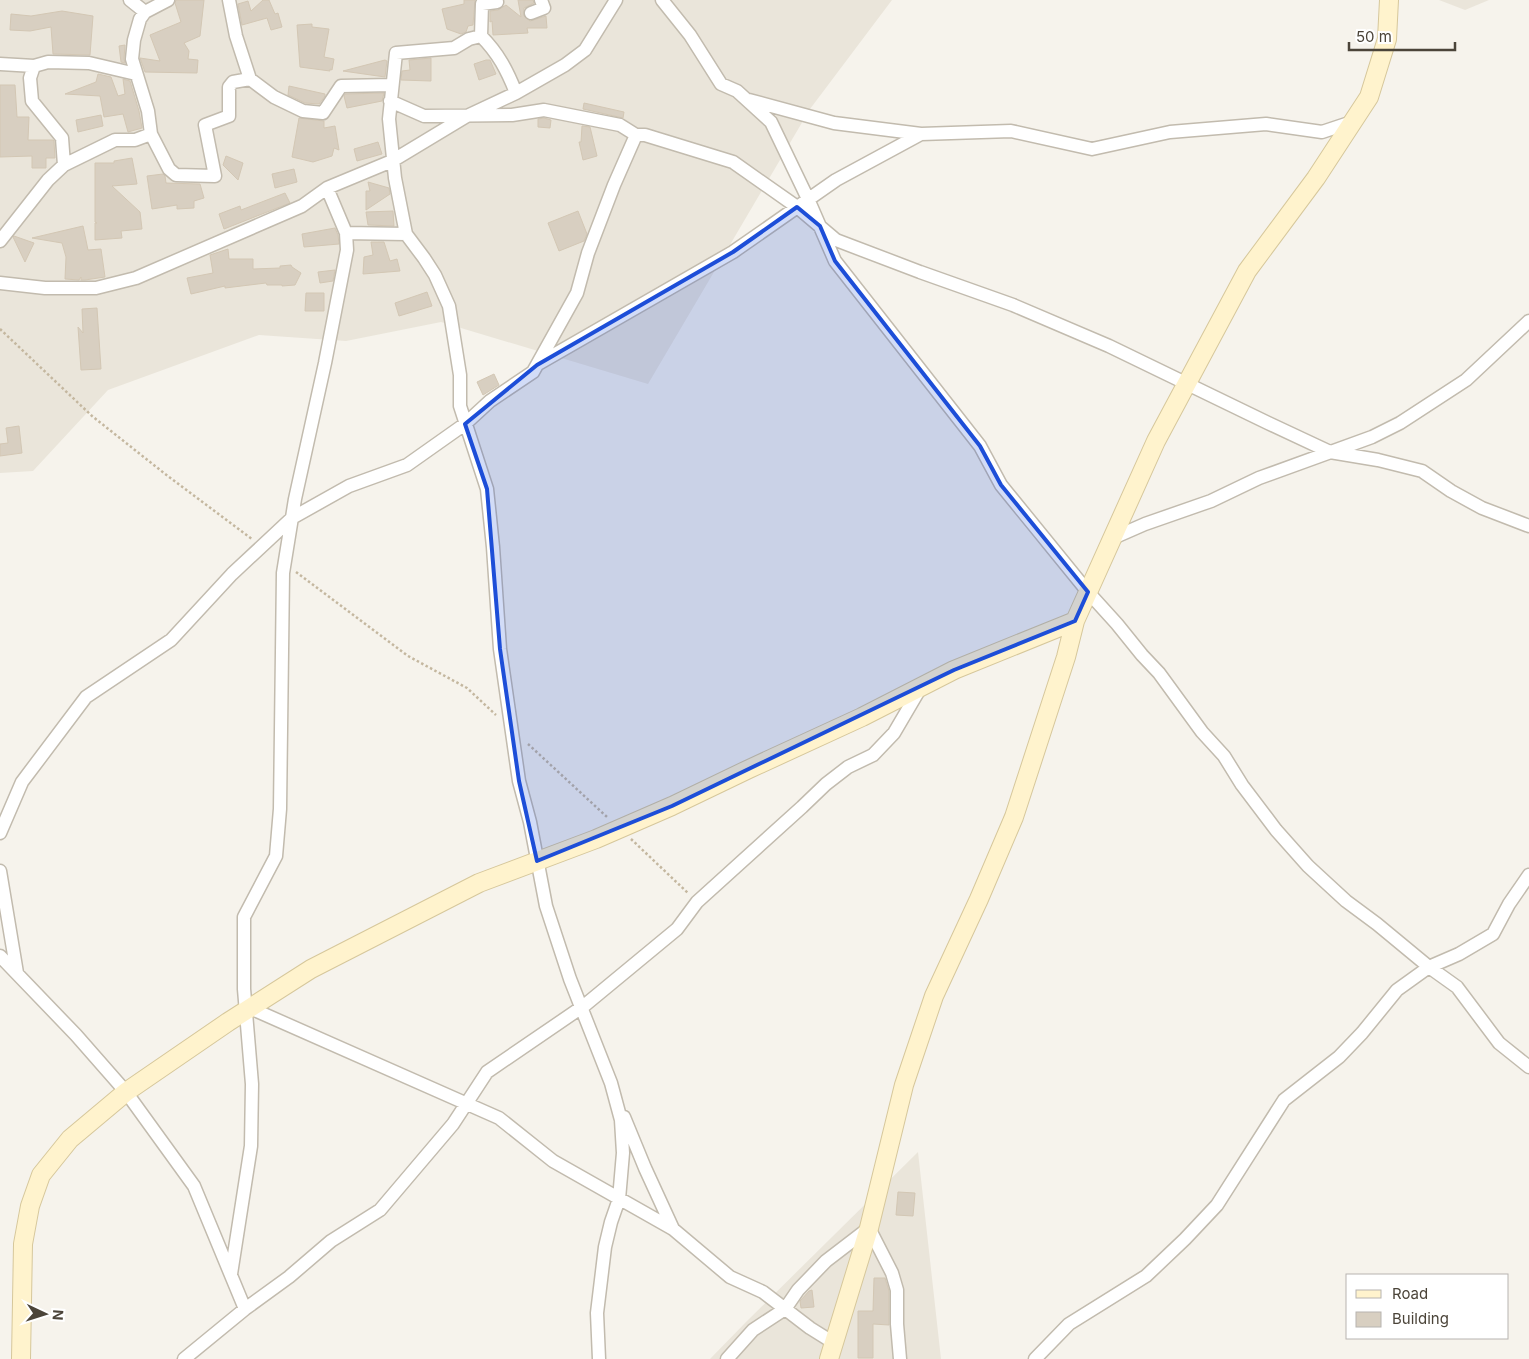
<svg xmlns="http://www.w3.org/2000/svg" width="1529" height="1359" font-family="Inter,sans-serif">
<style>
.residential{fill:#eae5da}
.building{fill:#d8cfc1;stroke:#d3c7b4}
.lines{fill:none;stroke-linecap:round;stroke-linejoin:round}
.street-casing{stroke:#c2bbae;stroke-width:15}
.secondary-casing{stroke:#d6c79b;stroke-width:20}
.path{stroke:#c4b79f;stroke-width:2.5;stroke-dasharray:2.5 2.5;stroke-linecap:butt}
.street{stroke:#fff;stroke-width:12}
.secondary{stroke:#fff3cd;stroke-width:18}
.marked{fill:#1d4ed8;fill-opacity:0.2;stroke:#1d4ed8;stroke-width:4;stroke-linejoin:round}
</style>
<rect width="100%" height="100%" fill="#f6f3ec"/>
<!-- residential -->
<path class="residential" d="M0 0H892L810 109 648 384 441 322 346 341 259 335 108 390 33 471 0 473Z
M1439 0H1489L1465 10Z
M918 1152 941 1359H710L746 1322Z"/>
<!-- building -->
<path class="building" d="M176 0H204L200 36 184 43 189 51 188 59 198 60 197 73 145 72 140 58 160 61 150 35 181 22 175 3Z
M263 0H269L275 14 278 13 282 27 271 30 267 18 242 25 238 4 248 1 251 11Z
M464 0H475L473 25 468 26 466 32 461 34 447 29 442 9 464 4Z
M518 0H533L534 3 524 8V16L530 21 546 16 547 28H527L528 33 493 35 492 21 490 22V11L498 10 506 5 521 17Z
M62 11 93 16 90 55 53 54 51 27 30 31 10 30 11 14 31 16Z
M312 24V27L329 29 324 57 334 59 332 70 330 69V71L300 67 297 25Z
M125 45 124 59 125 63 121 62 119 46Z
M431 58V81L401 80 402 71 410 70 409 60Z
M385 60 387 61 385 77 343 71Z
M486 60H490L496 74 479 80 474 64Z
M98 74 111 77 118 96 125 94 123 79 130 81 139 111 142 128 128 132 123 114 104 117 100 96 65 94 96 82Z
M0 85H15L17 117H29L28 140H53L54 141 55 158H46V168H32V156L0 157Z
M289 86 325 94V96L319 104 305 103 288 95Z
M384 93 382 101 347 108 344 96 345 94Z
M584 103 624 112 623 118 583 109Z
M101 115 103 126 78 132 76 120Z
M299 118 324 121V128L335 126 339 150 334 148 332 156 313 162 292 157Z
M544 118 551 120 550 128 538 127V119Z
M582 126 590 127 597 156 583 160 579 142H581Z
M378 142 382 154 357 161 354 149Z
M226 156 243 163 238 180 223 165Z
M132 158 137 184 112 186 140 212 142 229 121 231 122 238 95 240V223H97L95 222V163H114V161Z
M294 169 297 182 275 188 272 174Z
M163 174 165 176 166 183 200 184 204 198 194 201V208L177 209V205L152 209 147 176Z
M368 182 389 188 390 194 366 210V191H370Z
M285 193 290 203 224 229 219 214 240 206 241 210Z
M393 211 394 226 368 225 366 212Z
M578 211 587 234 584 241 559 251 548 223Z
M83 226 88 250 101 249 105 277 85 280H81V277L79 280 65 279 66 257 62 243 32 238Z
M335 228 338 235 339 244 304 247 302 234Z
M14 236 34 243 25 262 13 237Z
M371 242H384L390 261 397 259 400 271 363 274 364 257 373 255Z
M228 249 229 259H253V269L280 268V266L291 265 292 267 301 273 295 285 282 286V285H267L266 283 225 288V286L191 294 187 278 213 273 210 255Z
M335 270 333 281 320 283 318 272Z
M427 292 432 306 399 316 395 303Z
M306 293H324V311H305Z
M97 308 101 369 81 370 78 327 83 333 82 309Z
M494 374 499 385 483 395 477 382Z
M19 426 22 453 0 456V444L8 443 6 428Z
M898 1192 915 1193 913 1216 896 1215Z
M874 1278H885L889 1291V1325L873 1324V1358H858V1311H873Z
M812 1290 814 1307 801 1308 800 1301 809 1291Z"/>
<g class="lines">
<defs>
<path id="street" d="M130 0 145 12
M229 0 236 36 250 79 274 97 303 111 323 113 341 86 392 85
M496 0 497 2 482 4 481 36 469 39 454 48 396 53 389 119 395 178 406 234 424 258 435 275 449 306 460 375V406L487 489 493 547 500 649 519 781 530 822 546 906 570 979 611 1083 621 1120 623 1153 619 1199 611 1222 605 1247 597 1313 599 1359
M662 0 690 35 721 84 737 91 771 122 808 199 835 261 980 446 1001 485 1088 592 1117 624 1142 655 1159 673 1202 732 1224 756 1242 785 1276 830 1308 866 1346 901 1377 924 1429 967 1457 987 1499 1043 1529 1067
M531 13 544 8 541 0
M481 36C498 53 507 70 516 93
M0 64 34 66 48 62 89 63 136 74
M34 66 30 78 32 101 62 138 64 165
M749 100 834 123 921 134 1011 131 1092 149 1170 132 1266 124 1322 132 1352 122
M390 101 424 116 512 115 544 110 620 125 636 135
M151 134 169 169 176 175 215 176 205 125 229 116V87L233 82 250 79
M346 233 406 234
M0 241 48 180 64 165 115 140H135L151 134 148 111 132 59 134 40 140 19 145 12 168 0
M0 283 45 288H96L136 278 302 206 327 188 392 161 465 117 516 93 565 65 585 50 616 0
M538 364 733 252 836 180 921 134
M1113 538 1145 524 1211 501 1259 478 1372 437 1400 423 1466 380 1529 321
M0 833 22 782 86 697 171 640 232 574 292 518 349 486 407 465 465 424 490 401 533 372 577 293 588 253 614 185 636 135H645L733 162 797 207 836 240 920 272 1013 305 1109 346 1268 423 1330 452 1378 460 1422 471 1451 491 1482 508 1529 526
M0 871 17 973
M0 956 76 1035 126 1092 194 1186 245 1309
M250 1008 499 1118 553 1161 673 1229 730 1277 763 1292 810 1328 834 1343
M624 1117 645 1168 673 1229
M231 1274 251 1146 252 1084 244 989V917L276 856 280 809 283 573 295 499 325 363 347 250 346 233 327 188
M184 1359 245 1309 289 1277 331 1241 380 1210 453 1124 487 1072 585 1005 677 929 697 902 802 807 826 784 848 767 873 755 894 733 921 687
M727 1359 753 1330 785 1309 798 1290 826 1261 869 1228 892 1273 897 1290V1324L900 1359
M1035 1359 1069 1324 1146 1276 1185 1239 1217 1205 1284 1100 1339 1057 1362 1033 1397 990 1429 967 1459 954 1493 934 1509 904 1529 875"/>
<path id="secondary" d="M21 1359 23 1244 30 1206 41 1175 70 1139 126 1092 228 1022 311 969 479 883 596 839 672 806 749 769 862 717 954 670 1075 621
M829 1359 869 1228 904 1085 934 996 979 899 1014 817 1066 657 1075 621 1156 441 1247 271 1316 178 1369 97 1387 39 1389 0"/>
</defs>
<!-- street casing -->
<use href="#street" class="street-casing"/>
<!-- secondary casing -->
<use href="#secondary" class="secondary-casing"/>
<!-- path -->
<path class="path" d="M0 329 92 416 169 477 252 539
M296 572 408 656 467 688 496 715
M528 744 607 817
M631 839 689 894"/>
<!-- street -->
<use href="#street" class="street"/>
<!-- secondary -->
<use href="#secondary" class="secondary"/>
</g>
<!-- marked area -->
<path class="marked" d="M797 207 820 226 835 261 980 446 1001 485 1088 592 1075 621 954 670 672 806 537 861 519 781 500 649 487 489 465 424 537 365 733 252Z"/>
<!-- legend -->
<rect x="1346" y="1274" width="162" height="65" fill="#ffffff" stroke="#b7b4b0"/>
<rect x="1356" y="1290" width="25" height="8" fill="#fff3cd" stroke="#b7b4b0"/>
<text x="1392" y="1299" font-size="15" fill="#4b4439">Road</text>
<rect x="1356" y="1312" width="25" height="15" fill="#d8cfc1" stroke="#b7b4b0"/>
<text x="1392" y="1324" font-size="15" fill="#4b4439">Building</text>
<!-- north arrow -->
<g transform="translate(45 1314) rotate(94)" stroke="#ffffff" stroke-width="4" paint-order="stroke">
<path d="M0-4L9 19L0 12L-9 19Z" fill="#4b4439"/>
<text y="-8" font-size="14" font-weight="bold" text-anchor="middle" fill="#4b4439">N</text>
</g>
<!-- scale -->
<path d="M1349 42v8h106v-8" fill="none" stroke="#4b4439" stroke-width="2.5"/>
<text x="1356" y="42" font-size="15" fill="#4b4439" stroke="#ffffff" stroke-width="4" paint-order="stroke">50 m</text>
</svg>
